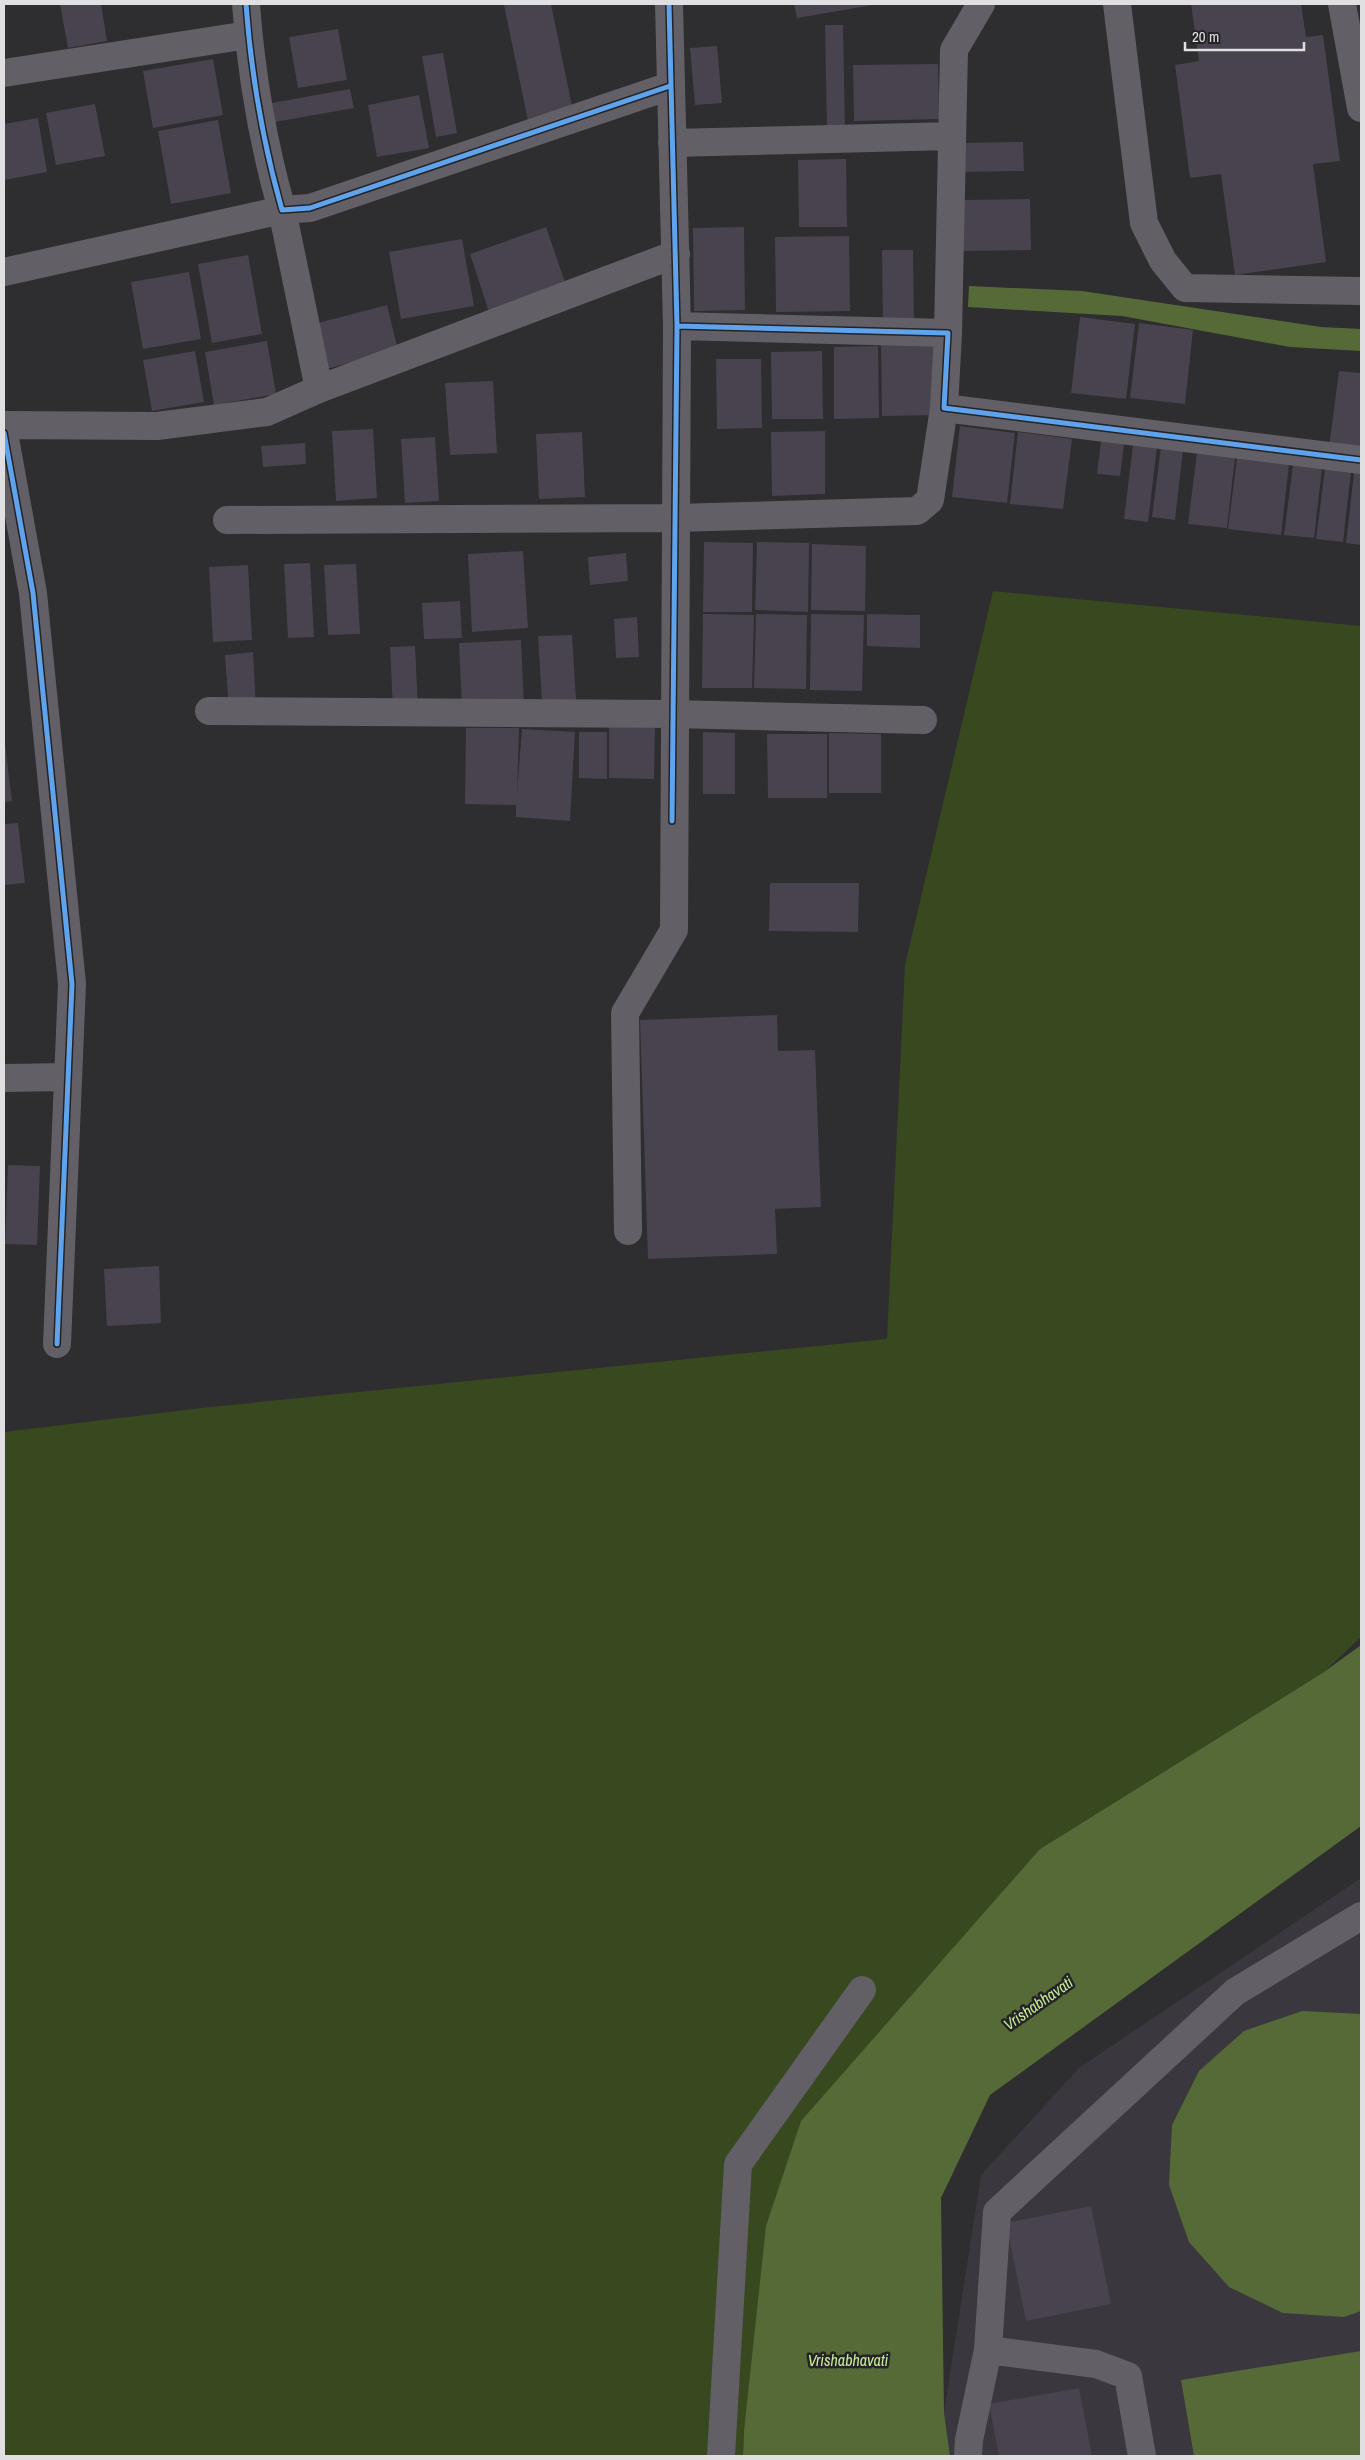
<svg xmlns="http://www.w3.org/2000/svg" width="1365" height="2460" font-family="'Archivo Narrow',sans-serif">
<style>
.built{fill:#3a373f}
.green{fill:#38481f}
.water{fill:#556a37}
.building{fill:#48434e}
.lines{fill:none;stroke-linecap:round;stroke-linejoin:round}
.minor{stroke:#625f66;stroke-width:28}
.cycleway-casing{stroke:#242326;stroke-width:8}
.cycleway{stroke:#60a3ed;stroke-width:5}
.labels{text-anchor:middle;stroke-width:5;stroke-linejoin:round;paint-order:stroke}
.water-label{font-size:16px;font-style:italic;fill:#c7ec97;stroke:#242326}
</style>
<rect width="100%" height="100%" fill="#2e2d2f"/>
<!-- built -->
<path class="built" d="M1361 1878V2456H950L944 2412 981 2175 1079 2068Z"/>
<!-- green -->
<path class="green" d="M993 591 1361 626V1637L1324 1672 1040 1849 744 2431 743 2456H4V1432L210 1407 887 1339 905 965Z"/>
<!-- water -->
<path class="water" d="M969 286 1082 291 1321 327 1361 329V351L1290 347 1122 316 968 307Z
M1361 1645V1826L990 2095 941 2198 944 2412 950 2456H743L744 2431 766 2226 801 2121 1040 1849 1324 1672Z
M1302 2011 1361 2014V2311L1344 2317 1283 2313 1229 2287 1189 2242 1169 2185 1172 2125 1199 2071 1244 2031Z
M1361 2351V2456H1194L1181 2380Z"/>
<!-- building -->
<path class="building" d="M60 4H101L107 41 68 48Z
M509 4H551L573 111 528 121 504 5Z
M794 4H873V5L797 18Z
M1191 4H1301L1306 37 1323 35 1340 161 1313 164 1326 262 1235 275 1221 174 1190 178 1175 65 1199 61Z
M825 25H843L845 131H827Z
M338 29 347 80 298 88 289 37Z
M717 46 722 103 695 105 690 48Z
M443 53 457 133 436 137 422 56Z
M213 59 223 115 153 128 143 71Z
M938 64 939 119 854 121 853 65Z
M350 89 354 108 269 123 266 104Z
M419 95 429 148 377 157 368 105Z
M95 104 105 156 56 165 46 113Z
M38 118 47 172 5 180 4 124Z
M218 120 231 193 171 204 158 131Z
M1023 142 1024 171 958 172V143Z
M846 159 847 227H799L798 160Z
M1030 199 1031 250 962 251V200Z
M546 227 566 285 489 312 470 254Z
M744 227 745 310 694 311 693 228Z
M849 236 850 311 776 312 775 237Z
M462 239 474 306 401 319 389 252Z
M882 250H913L914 326 883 327Z
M248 255 262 334 212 343 198 264Z
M189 272 201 339 143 349 131 282Z
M387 305 398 350 326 369 314 324Z
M1080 317 1135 324 1126 399 1071 393Z
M1139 323 1193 330 1185 404 1130 398Z
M267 341 276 394 214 405 205 352Z
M881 344H938L939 415 882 416Z
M878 346 879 418 834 419V347Z
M195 351 204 402 152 411 143 360Z
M822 351 823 419H772L771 352Z
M716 359H761L762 428 717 429Z
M1339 371 1361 373V451L1329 447Z
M493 381 497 453 450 455 445 383Z
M960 426 1015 433 1007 503 952 497Z
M373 429 377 498 336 501 332 431Z
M825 431V494L772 496 771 432Z
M582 432 585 497 539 499 536 434Z
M1018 432 1072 439 1063 509 1010 504Z
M435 437 439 501 405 503 401 439Z
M1101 441 1124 444 1120 476 1097 474Z
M305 443 306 464 263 467 261 446Z
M1133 445 1157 447 1148 522 1124 519Z
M1161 447 1183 450 1175 520 1152 517Z
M1197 453 1235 457 1227 528 1188 524Z
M1237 458 1289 464 1281 535 1228 529Z
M1293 465 1322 468 1314 538 1284 535Z
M1325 469 1351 472 1343 542 1316 539Z
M1354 473 1361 474V545L1346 543Z
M704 542 753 543 752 612H703Z
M757 542 809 543 808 612 755 610Z
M812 544 866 546 865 611 811 610Z
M523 551 528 628 472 632 468 554Z
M626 553 628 581 590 585 588 557Z
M310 563 314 637 288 638 284 564Z
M356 564 360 634 328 635 324 565Z
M248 565 252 640 213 642 209 567Z
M460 601 462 638 424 639 422 603Z
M703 614 754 615 752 688H702Z
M756 614 807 615 806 689 754 688Z
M811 614 864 615 862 691 810 690Z
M867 614 920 615V648L867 646Z
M637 617 639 657 616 658 614 619Z
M572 635 576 700 542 702 538 636Z
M521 640 524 706 462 709 459 643Z
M415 646 418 708 393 709 390 647Z
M253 652 256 710 229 711 225 655Z
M609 727 655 728 654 779 609 778Z
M466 728H519L517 793 522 729 575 732 570 821 516 817V805L465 804Z
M579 732H607V779L579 778Z
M703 732 735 733V794H703Z
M829 733 881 734V793H829Z
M767 734H827V798H768Z
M4 736 12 801 4 802Z
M18 823 25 883 4 885V824Z
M770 883H859L858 932 769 931Z
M777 1015 778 1051 815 1050 821 1207 775 1209 777 1254 648 1259 640 1020Z
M8 1165 40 1166 37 1245 5 1244Z
M159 1266 161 1323 107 1326 104 1269Z
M1091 2206 1111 2304 1026 2321 1006 2223Z
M1079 2388 1092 2456H999L989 2404Z"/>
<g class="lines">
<!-- minor -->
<path class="minor" d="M246 4C251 73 263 143 282 210L310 208 670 86
M1117 4 1144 223 1163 261 1185 288 1361 291
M1342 4 1361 108
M4 73 248 35
M672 143 952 136
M4 272 282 210 319 389
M677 326 948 333 944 408 1361 460
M948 333 954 50 981 4
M4 425 157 426 267 412 319 389 676 254
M4 433 33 593 72 984 57 1344
M227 520 675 518 917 511 930 500 944 408
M209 711 673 714 923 720
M4 1078 68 1077
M628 1231 625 1013 674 930 677 326 669 4
M988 2350 1096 2364 1128 2376 1142 2456
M721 2456 738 2164 862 1990
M968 2456 969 2440 988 2350 997 2212 1235 1992 1361 1916"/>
<defs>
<path id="cycleway" d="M246 4C251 73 263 143 282 210L310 208 670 86
M669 4 677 326 672 821
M677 326 948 333 944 408 1361 460
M4 433 33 593 72 984 57 1344"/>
</defs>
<!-- cycleway casing -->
<use href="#cycleway" class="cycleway-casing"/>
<!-- cycleway -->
<use href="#cycleway" class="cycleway"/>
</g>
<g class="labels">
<!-- water labels -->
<g class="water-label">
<text transform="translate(1038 2003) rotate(-35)" y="6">Vrishabhavati</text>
<text x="848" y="2366">Vrishabhavati</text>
</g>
</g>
<!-- border -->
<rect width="1365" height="2460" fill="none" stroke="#e0dfe2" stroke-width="10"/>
<!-- scale -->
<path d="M1185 42v8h119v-8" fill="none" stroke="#e0dfe2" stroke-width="2.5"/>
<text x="1192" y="42" font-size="15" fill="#e0dfe2" stroke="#242326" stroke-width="4" paint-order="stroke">20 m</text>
</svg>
